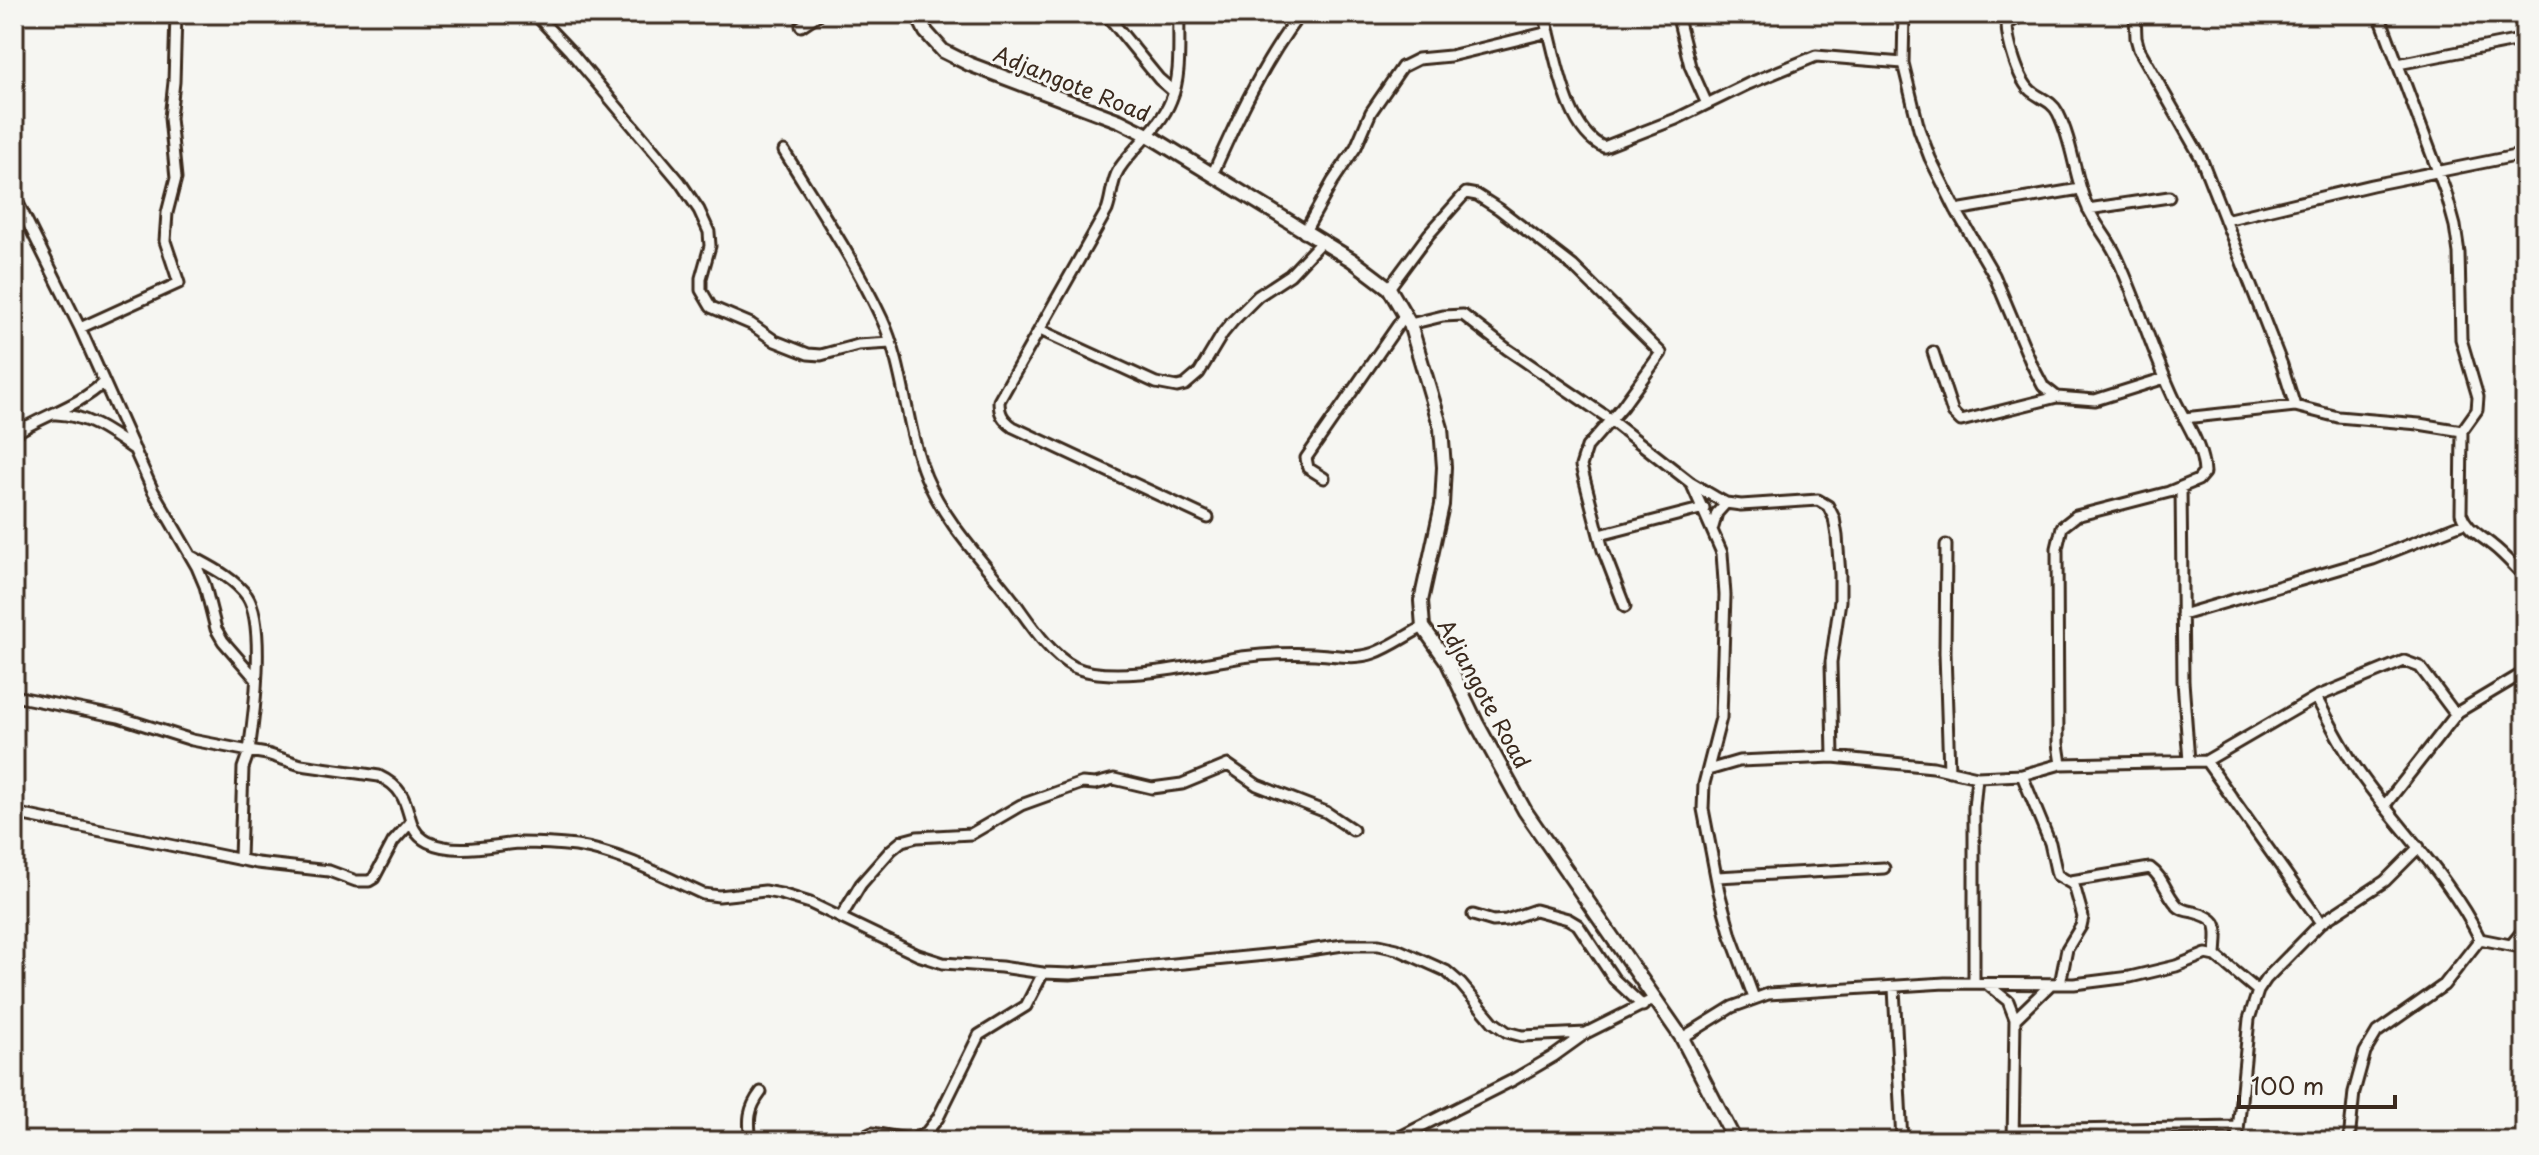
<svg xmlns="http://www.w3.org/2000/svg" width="2539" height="1155" font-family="'Playpen Sans',sans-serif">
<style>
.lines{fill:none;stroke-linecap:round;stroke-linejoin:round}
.street-casing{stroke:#3b2a1e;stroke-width:15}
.secondary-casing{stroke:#3b2a1e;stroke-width:18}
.street{stroke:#f6f6f2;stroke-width:9}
.secondary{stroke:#f6f6f2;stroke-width:12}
.labels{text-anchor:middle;stroke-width:6;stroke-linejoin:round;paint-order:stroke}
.street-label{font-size:22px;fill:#3b2a1e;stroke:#f6f6f2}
</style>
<rect width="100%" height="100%" fill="#f6f6f2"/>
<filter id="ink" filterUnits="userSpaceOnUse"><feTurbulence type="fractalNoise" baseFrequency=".0125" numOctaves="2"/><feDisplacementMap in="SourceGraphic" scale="16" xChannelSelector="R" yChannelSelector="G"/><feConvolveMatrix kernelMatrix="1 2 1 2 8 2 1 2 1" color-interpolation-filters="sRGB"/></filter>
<g filter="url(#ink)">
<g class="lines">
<defs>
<path id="street" d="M535 14 570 51 680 182 699 210 709 232 710 246 701 278V290L711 307 751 324 775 341 808 354 821 355 858 345 891 343
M1106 14 1159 79 1174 92
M1179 14C1178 41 1182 75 1171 100 1160 128 1135 145 1119 169 1111 182 1112 197 1107 210L999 401C999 413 1002 419 1013 427L1208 518
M1544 14C1556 53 1565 131 1604 147L1676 119 1748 84 1816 56 1903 63
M1677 14 1690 66 1707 104
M1904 14 1903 63 1919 129 1930 158 1956 210 1994 275 2032 365 2043 386 2057 397 2095 400 2165 378
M2135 14 2136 38 2139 49 2201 158 2282 365 2295 406
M2379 14 2446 193 2455 226 2459 253 2461 339 2478 397 2477 410 2462 431 2461 513C2467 530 2479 534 2492 545 2504 554 2514 566 2525 577
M801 26 819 14
M2398 64 2525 39
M784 151C818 206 855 261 882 319 905 369 905 426 926 477 946 524 982 560 1013 600 1029 622 1049 654 1074 667 1113 685 1199 664 1242 657 1265 654 1291 653 1315 654 1335 655 1354 660 1374 653 1391 647 1407 635 1423 627
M1213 173C1238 117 1263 63 1300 14
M14 195 80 328 153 491 197 567 205 586 216 629 223 641 256 679
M2088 209 2169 197
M1956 210 2080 189
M2225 220 2372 185 2525 154
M1304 233 1333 181 1356 147 1371 112 1402 67 1418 59 1450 56 1549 32
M1389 288 1429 234 1461 198 1466 193 1477 195 1499 209 1573 266 1661 353 1622 407 1587 447 1581 466 1603 550 1625 607
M1410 324 1443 316 1463 315 1507 349 1604 415 1691 483 1715 497 1726 503 1741 505 1818 500 1828 506 1834 518 1837 536 1840 575V601L1831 662 1833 757
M80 328 179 283 165 241 167 213 176 178 170 118 174 82 176 14
M1040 330 1156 383 1177 387 1185 385 1199 373 1223 333 1233 321 1258 296 1290 275 1320 243
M1933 352 1953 413 1961 421 2057 397
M56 414C87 415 111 433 135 450
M2184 418 2295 406 2338 417 2419 424 2462 431
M14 434C43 415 78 407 104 382
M1324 478 1308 468 1306 458 1405 315
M1692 485 1722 553 1725 595 1721 718 1704 784 1703 809 1719 892 1731 936 1754 998
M2181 487 2183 681 2189 761
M1713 527 1717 513 1726 503
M1600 535 1704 508
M1946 545 1945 653 1949 771
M191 556C211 567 233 577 247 596 266 624 254 717 249 751L267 754 301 765 379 776C420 795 399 828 428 842 455 855 492 845 520 843 538 843 558 844 576 846 621 853 661 875 703 894L719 896 765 891 781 894 810 903 918 955 943 963 1001 967 1043 973 1070 974 1184 963 1296 952 1343 945H1379L1397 949 1446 971 1461 984 1493 1022 1507 1032 1522 1036 1586 1033
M2182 615 2373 559 2464 523
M14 696 119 717 192 740 249 751 243 768 240 858
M2316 697C2331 725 2345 753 2363 778 2402 832 2450 878 2480 939L2525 948
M2206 761 2321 923
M2061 764 2206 761 2316 697 2404 661 2420 667 2453 711 2458 712 2525 672
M1708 770 1739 761 1833 757 1933 767 1977 777 2022 775 2061 764 2058 744 2057 548 2062 527 2076 516 2169 492 2198 480 2204 473C2203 444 2183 419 2172 394 2151 348 2137 299 2115 253 2107 237 2094 223 2087 206 2074 176 2073 143 2058 113 2052 101 2041 99 2031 91 2018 80 2007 40 2007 24L2025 14
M2022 775 2050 843 2057 875 2074 885 2083 917 2081 926 2067 949 2060 984
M2385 805 2458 712
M14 813 257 863 329 871 356 881H369L374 878 393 842 411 822
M1717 877 1884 868
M2071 881 2150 868C2163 877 2166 893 2176 904 2180 910 2187 911 2193 912 2223 919 2217 929 2216 956
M1473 915 1493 921 1506 920 1535 910 1568 919 1578 925 1614 979 1643 1006
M841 917 861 884 891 850 902 841 917 837 971 834 1021 805 1082 783 1095 784 1114 779 1152 788 1182 784 1228 765 1257 785 1326 812 1353 830
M2511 945 2525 928
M1974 982V808L1977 777
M1988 985 2008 1001 2015 1019 2013 1141
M1894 988 1902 1141
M2015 1019 2050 985
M1682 1038 1732 1007 1768 994 1945 983 2074 984 2130 977 2176 966 2206 954 2216 956 2258 991
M2013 1131 2238 1127
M751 1141C748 1120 748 1109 761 1092
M855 1141 872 1133 912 1140 926 1133 938 1118 979 1035 1026 1006 1043 973
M1392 1141 1513 1080 1554 1056 1586 1033 1656 998
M2237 1141 2249 1019 2258 991 2266 979 2321 923 2385 881 2419 847
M2349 1141 2354 1092 2365 1052 2377 1032 2444 985 2480 939"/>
<path id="secondary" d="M917 14 926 32 943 51 969 64 1120 121 1148 135 1352 260 1389 288 1410 324 1441 428 1444 467 1442 505 1421 601 1423 627 1447 661 1477 724 1525 811 1682 1038 1735 1141"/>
</defs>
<!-- street casing -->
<use href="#street" class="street-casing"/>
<!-- secondary casing -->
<use href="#secondary" class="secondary-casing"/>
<!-- street -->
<use href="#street" class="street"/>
<!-- secondary -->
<use href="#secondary" class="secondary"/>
</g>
</g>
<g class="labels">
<!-- street labels -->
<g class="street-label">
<text transform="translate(1072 84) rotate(22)" y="8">Adjangote Road</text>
<text transform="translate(1484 694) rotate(61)" y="8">Adjangote Road</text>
</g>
</g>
<!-- margin -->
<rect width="2539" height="1155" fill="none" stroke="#f6f6f2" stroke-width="48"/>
<rect x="24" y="24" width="2491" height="1107" fill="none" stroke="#3b2a1e" stroke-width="3" filter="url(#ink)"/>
<!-- scale -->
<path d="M2239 1095v12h156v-12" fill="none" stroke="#3b2a1e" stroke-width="4"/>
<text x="2251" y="1095" font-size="24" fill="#3b2a1e" stroke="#f6f6f2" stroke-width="6" paint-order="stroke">100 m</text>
</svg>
